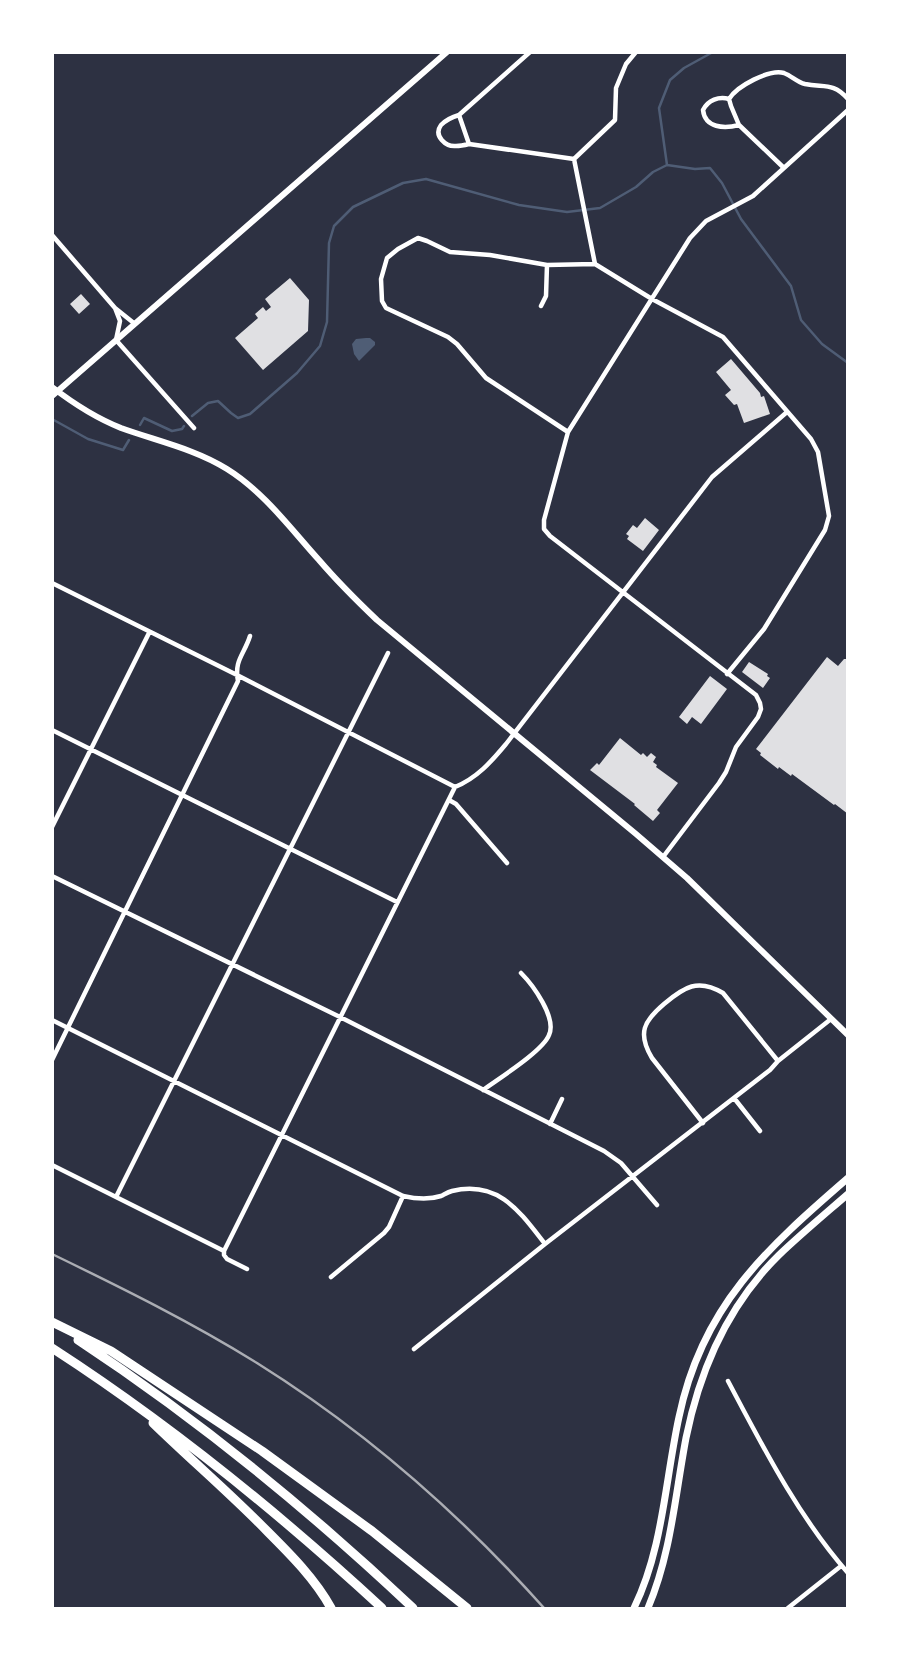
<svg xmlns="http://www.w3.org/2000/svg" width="900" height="1661" font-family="'Noto Sans',sans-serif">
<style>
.water{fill:#4f5d75}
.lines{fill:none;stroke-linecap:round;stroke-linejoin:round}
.stream{stroke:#4f5d75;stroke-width:2.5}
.building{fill:#e0e0e3}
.minor{stroke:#fff;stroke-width:4.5}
.secondary{stroke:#fff;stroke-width:6}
.primary{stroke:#fff;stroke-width:7}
.motorway{stroke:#fff;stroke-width:9}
.rail{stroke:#abadb3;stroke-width:2.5}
</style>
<rect width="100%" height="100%" fill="#2d3142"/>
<!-- water -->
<path class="water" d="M366 338H370L375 342V345L359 361 354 354 352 344 356 339Z"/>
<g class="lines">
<!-- stream -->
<path class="stream" d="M667 165 659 108 670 80 684 68 713 52
M192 416 208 403 218 401 231 413 238 418 250 414 297 373 320 346 327 322 329 243 334 226 353 207 403 183 426 179 519 205 567 212 600 208 636 187 653 172 667 165 695 169 710 168 722 183 741 219 791 286 801 320 822 344 848 363
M52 419 88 439 123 450 129 440
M140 425 144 418 172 431 182 429 184 426"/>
</g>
<!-- building -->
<path class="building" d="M290 278 309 300 308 331 263 370 235 338 258 318 255 314 263 307 266 311 271 307 265 299Z
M81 294 90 304 79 314 70 304Z
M731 359 760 393 761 397 764 396 770 414 744 423 737 404 734 405 725 395 731 390 716 372Z
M645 518 659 530 643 551 627 539 629 536 626 534 633 525 637 528Z
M827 657 838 666 844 659H848V814L835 804 834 805 792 774 791 776 779 767 778 769 760 755 761 753 756 749Z
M749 662 768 674 767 676 770 678 763 688 742 672Z
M710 676 727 689 701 724 692 717 687 724 679 717Z
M620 738 641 755 643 753 647 757 651 753 656 757 653 762 657 765 656 767 678 783 657 810 660 813 653 821 634 805 635 804 590 770 597 763 599 765Z"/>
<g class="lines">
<!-- minor -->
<path class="minor" d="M530 52 459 115C452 117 446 120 441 125 433 136 446 147 456 146 460 146 465 145 469 144L574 159
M729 99C719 96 708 100 703 110 705 128 724 129 739 125
M459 115 469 144
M574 159 595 264 652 299 723 337 811 439 818 452 829 516 825 530 764 629 727 674
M574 159 615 120 616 88 626 64 636 52
M784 168 739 125 731 106 729 99C737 86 769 69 784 73 792 76 797 82 805 84 824 88 833 82 848 99
M52 235 115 308 135 324
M541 306 546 296 547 265
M115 308 120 321 116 340 194 428
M568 432 486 378 457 344 448 337 386 308 382 301 381 279 387 258 398 249 418 238 427 241 450 252 490 255 547 265 595 264
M52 583 237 675 455 787
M52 730 397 902
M449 800 456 804 507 863
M52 827 149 633
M663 857 719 783 726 772 736 747 758 717 761 709 760 703 756 695 550 536 544 529V520L568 432 690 238 706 221 753 196 848 110
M52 876 340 1017 604 1151 621 1163 657 1205
M52 1020 403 1196C416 1199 429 1200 441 1196 445 1194 448 1192 452 1191 499 1180 520 1212 545 1244
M52 1060 238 681C234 660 244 655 250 636
M483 1090C498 1079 543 1051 549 1035 557 1018 533 985 521 973
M734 1098 760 1131
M703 1123 652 1058C637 1033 644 1021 664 1004 684 987 698 978 723 993L778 1061
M550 1124 562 1099
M52 1165 224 1251
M116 1197 388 653
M224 1251 455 787C477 778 491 762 506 744L712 477 787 412
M224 1251V1255L227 1259 247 1269
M331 1277 384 1233 389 1227 403 1196
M414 1349 545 1244 770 1070 778 1061 831 1019
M728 1381C763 1447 798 1516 848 1573
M788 1608 841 1566"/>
<!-- secondary -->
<path class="secondary" d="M52 387C74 404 96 418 121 428 157 441 195 449 227 469 264 492 290 528 319 560 337 581 357 601 377 620L636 834 687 878 848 1035
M52 396 447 52"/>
<!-- primary -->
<path class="primary" d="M634 1608C663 1549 665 1481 679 1417 702 1306 766 1249 848 1178
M648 1608C671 1554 675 1496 686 1438 700 1369 728 1305 779 1255 801 1234 825 1214 848 1194"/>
<!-- motorway -->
<path class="motorway" d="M52 1322 111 1351 262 1451 372 1531 467 1608
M78 1340C198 1419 309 1510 413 1608
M52 1348C171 1425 279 1513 382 1608
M153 1423C191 1460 231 1494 268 1532 291 1555 315 1579 331 1608"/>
<!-- rail -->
<path class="rail" d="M52 1254C122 1288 191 1322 257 1363 364 1430 460 1514 544 1608"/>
</g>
<!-- border -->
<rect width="900" height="1661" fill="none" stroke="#ffffff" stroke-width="108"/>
</svg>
